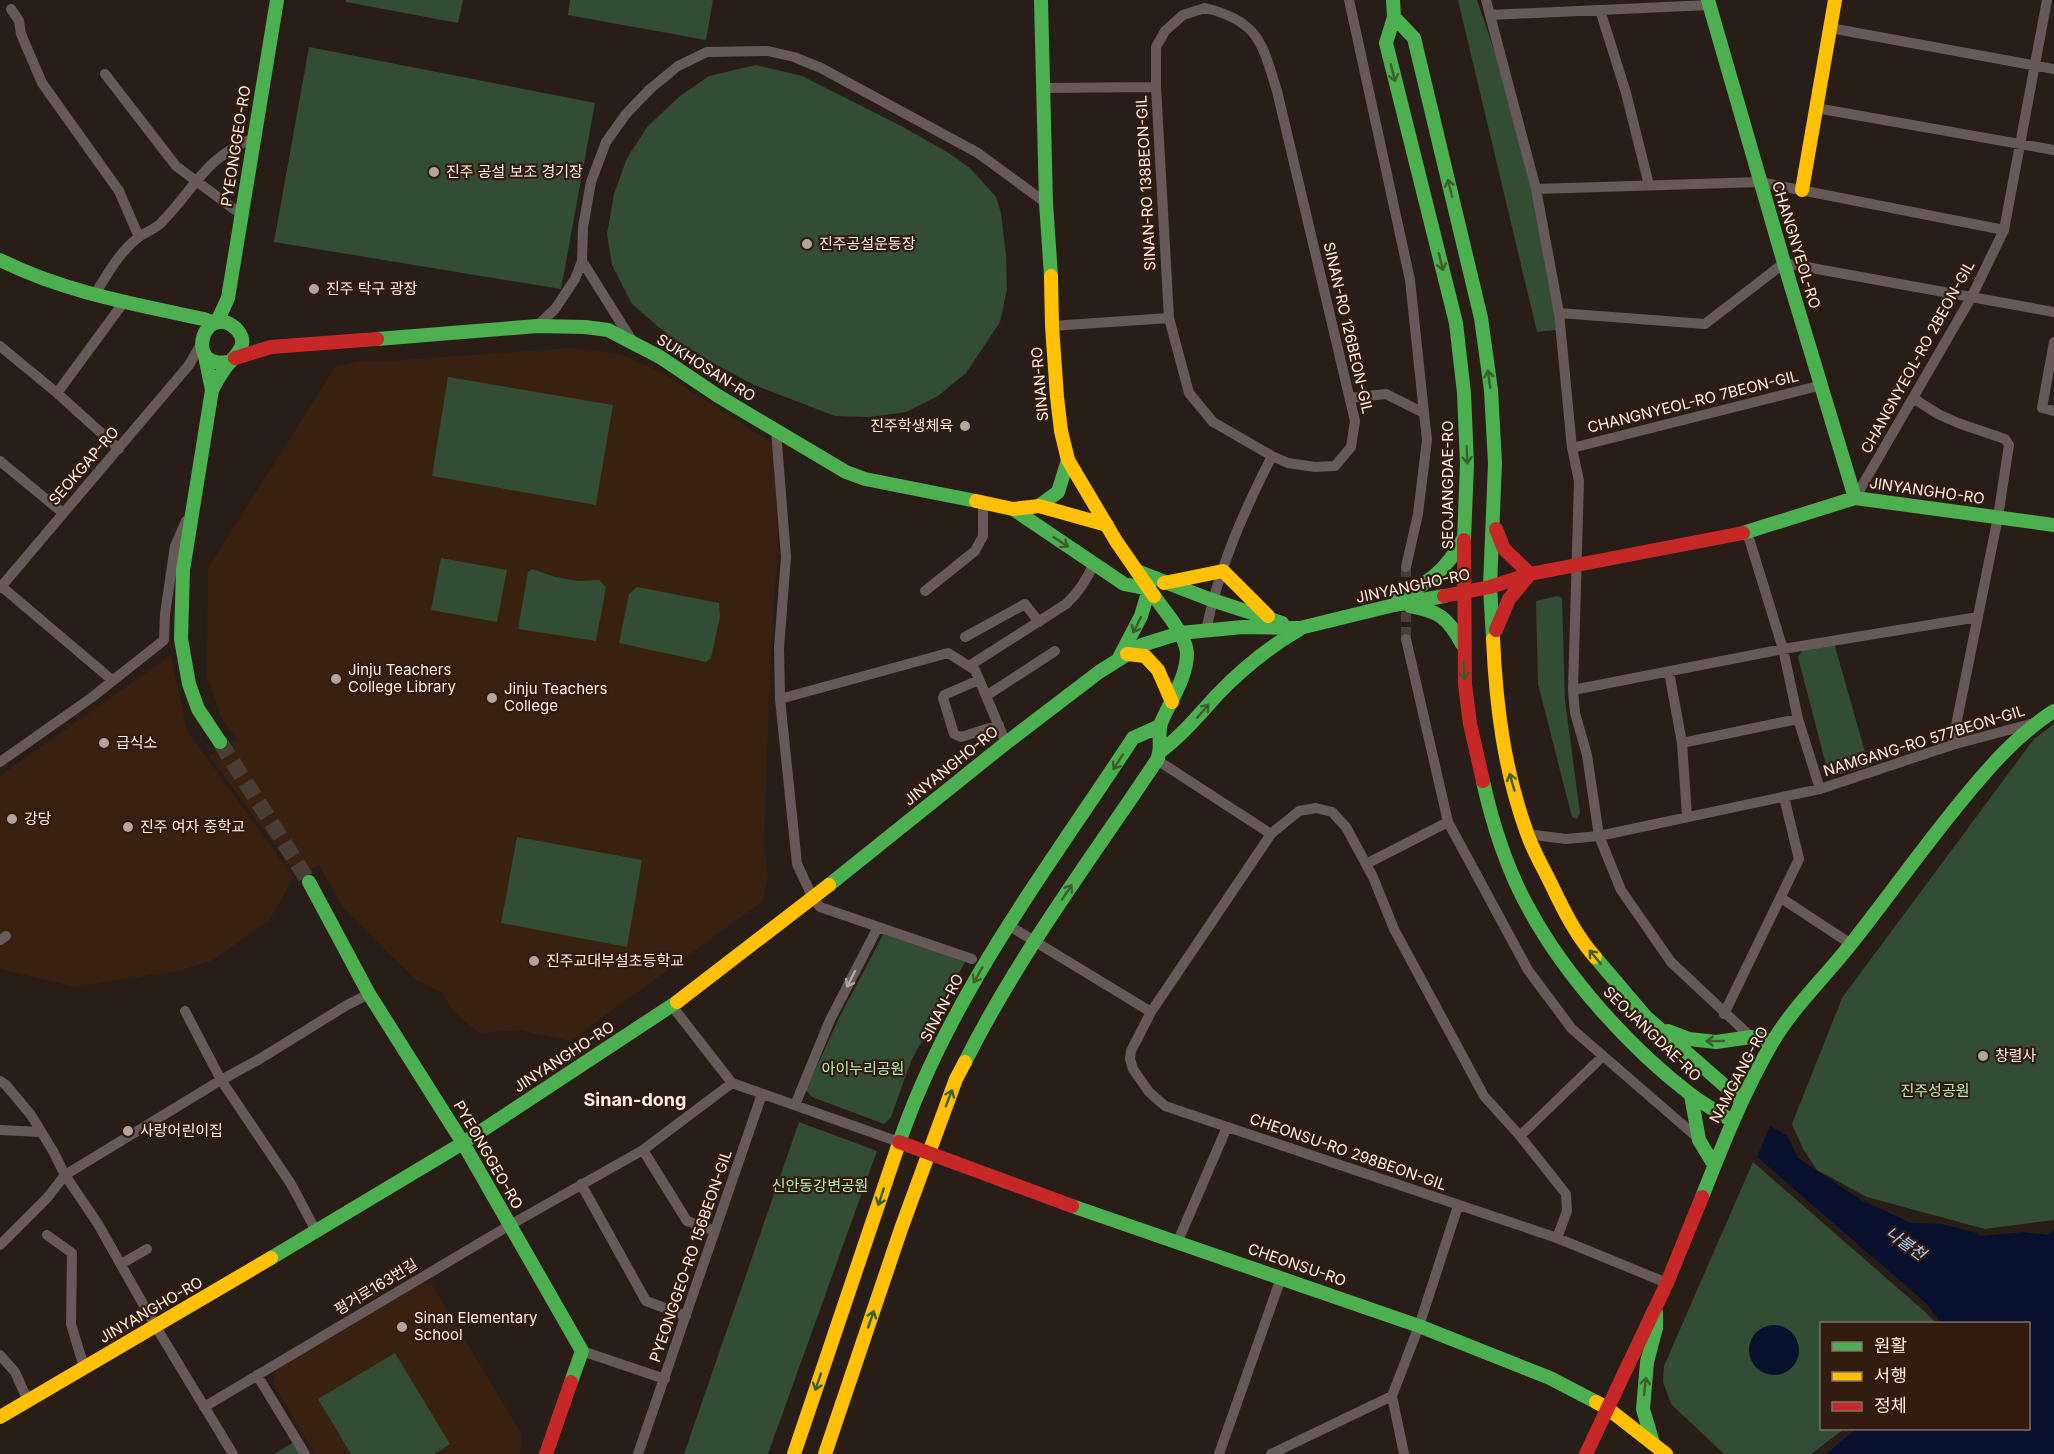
<svg xmlns="http://www.w3.org/2000/svg" width="2054" height="1454" font-family="Inter,'Noto Sans KR',sans-serif">
<style>
.built{fill:#392111}
.green{fill:#334c34}
.water{fill:#07112d}
.lines{fill:none;stroke-linecap:round;stroke-linejoin:round}
.street-tunnel{stroke:#493d36;stroke-width:10;stroke-dasharray:10 5;stroke-linecap:butt}
.secondary-tunnel{stroke:#493d36;stroke-width:16;stroke-dasharray:16 8;stroke-linecap:butt}
.street{stroke:#665958;stroke-width:10}
.fast{stroke:#4caf50;stroke-width:14}
.slow{stroke:#ffc107;stroke-width:14}
.jam{stroke:#c62828;stroke-width:14}
.oneway{stroke:#3d5e2c}
.oneway2{stroke:#b2a49e}
.poi-dot{fill:#b3a59d;stroke:#311c0f;stroke-width:2}
.labels{text-anchor:middle;stroke-width:4.5;stroke-linejoin:round;paint-order:stroke}
.street-label{font-size:15px;fill:#fdeee5;stroke:#311c0f}
.poi-label{font-size:15px;fill:#fdeee5;stroke:#311c0f;text-anchor:start}
.park-label{font-size:15px;fill:#b1efba;stroke:#311c0f}
.water-label{font-size:16px;font-style:italic;fill:#b0cbfd;stroke:#311c0f}
.quarter-label{font-size:18px;font-weight:bold;fill:#fdeee5;stroke:#311c0f}
</style>
<rect width="100%" height="100%" fill="#291e17"/>
<!-- built -->
<path class="built" d="M573 348 622 355 661 372 774 444 778 550 771 641 764 844 768 875 763 901 570 1041 520 1030 479 1033 453 1011 442 992 416 980 344 909 319 865 299 877 209 756 237 740 222 719 207 676 208 568 336 366 361 361H388Z
M171 655 187 731 293 877 280 902 269 920 213 960 182 970 75 987 0 969V776Z
M424 1282 432 1285 522 1435 520 1454H315L273 1383 276 1370Z"/>
<!-- green -->
<path class="green" d="M346 0H463L458 23 346 2Z
M570 0H713L706 40 568 15Z
M1458 0H1477L1520 126 1564 329 1537 332Z
M309 47 595 103 561 289 274 242Z
M756 65 802 76 903 127 947 152 970 168 996 197 1001 213 1006 255 1007 289 1000 322 966 373 938 396 906 412 870 417 835 416 754 385 715 364 668 335 632 304 612 265 607 234 614 194 627 158 648 126 680 96 709 76Z
M448 377 613 405 596 505 432 476Z
M441 558 507 570 497 622 431 610Z
M532 569 555 577 578 581 599 580 606 587 596 641 518 629 528 572Z
M637 587 719 603 720 616 711 658 706 662 619 643 629 594Z
M1557 596 1562 598 1565 701 1580 813 1577 819 1572 817 1538 684 1536 601Z
M1834 643 1869 766 1837 775 1827 769 1798 657 1804 648Z
M2054 724V1220L1985 1229 1867 1197 1817 1170 1803 1149 1792 1124 1842 998 2034 739Z
M517 837 642 860 627 947 501 923Z
M884 933 965 962 911 1061 891 1117 884 1124 812 1097 806 1090 840 1016Z
M799 1122 877 1151 768 1454H684Z
M1753 1162 1924 1311 1936 1323 1822 1324V1428L1844 1429 1811 1454H1724L1671 1404 1663 1382 1664 1366Z
M395 1353 450 1444 434 1454H351L318 1399Z
M294 1442 301 1454H274Z"/>
<!-- water -->
<path class="water" d="M1770 1126 1787 1135 1798 1158 1861 1200 1911 1223 1942 1224 1974 1232 1981 1236 2023 1232 2048 1235 2054 1230V1454H1826L1856 1429 2028 1428V1324L1941 1323 1928 1305 1757 1157Z
M1749 1350a25 25 0 1 1 50 0a25 25 0 1 1-50 0Z"/>
<g class="lines">
<!-- street-tunnel -->
<path class="street-tunnel" d="M1406 567V639"/>
<!-- secondary-tunnel -->
<path class="secondary-tunnel" d="M220 742 309 882"/>
<!-- street -->
<path class="street" d="M1349 0 1410 280 1424 413 1427 440 1418 514 1406 567
M1486 0 1536 189 1559 313 1572 448 1579 481 1573 690 1575 713 1587 755 1599 836 1621 890 1671 962 1751 1037
M1205 8C1259 21 1262 43 1277 91L1355 421 1351 447 1335 466 1315 467 1288 463 1272 456 1213 422 1189 393 1169 318 1156 87V47L1165 31 1183 15Z
M11 9 19 21 21 34 42 83 119 191 139 237
M1600 10 1626 93 1649 185
M1490 15 1709 5
M1830 28 2054 69
M105 74 176 166 242 215
M1042 88 1156 87
M1816 108 2054 150
M1536 189 1760 182 2004 230
M582 261 631 339
M95 294C108 273 120 251 140 236 147 232 154 229 160 224 196 188 202 159 254 138
M1559 313 1705 324 1784 263 2054 312
M537 326 555 309 575 279 582 261 583 227 591 182 606 142 626 114 650 89 678 66 707 52 768 51 794 57 821 68 978 153 1046 203
M1052 326 1169 318
M2054 342 2042 408 2054 411
M0 346 57 393 119 449
M57 393 124 302
M1350 398 1386 394 1424 413
M1913 398 1938 414 1958 423 2005 439 2009 445 1998 517 1952 745
M776 431 786 557 779 648 780 699 797 864 813 898 820 907 972 959
M1572 448 1822 385
M0 461 63 513
M1855 498 1972 296 2004 230 2047 0
M1747 532 1783 649 1798 719 1820 789
M1 586 112 680
M0 588 189 365 201 344
M925 591 975 551 983 536V503
M1206 631C1218 569 1244 511 1272 456
M965 637 1025 604 1039 622
M1406 639 1448 822 1528 970 1572 1029 1698 1138
M969 666 1066 604C1079 592 1087 580 1094 563
M1669 672 1682 743 1687 816
M979 680 944 695 943 698 954 734 961 737 999 725
M1573 690 1783 649 1978 617
M986 696 1055 651
M780 699 948 653 975 670 1006 743
M1682 743 1798 719
M1157 760 1271 834
M0 762 91 698 164 640 165 614 175 546 186 521
M1527 834 1566 839 1599 836 1820 789 1952 745 2034 723
M1366 864 1448 822
M1781 898 1851 944
M1008 925 1151 1012
M0 940 6 936
M672 1006 732 1083 899 1142
M185 1011 221 1080 291 1184 316 1231
M1724 1014 1799 859 1784 797
M0 1081 6 1085 31 1115 53 1151 65 1175 98 1224 156 1327 233 1454
M795 1105 830 1020 878 927
M0 1130 41 1132
M1520 1136 1602 1057
M643 1150 687 1221 715 1231
M581 1184 646 1301 686 1316
M47 1235 72 1253 71 1324 84 1367
M1557 1238 1567 1211 1566 1194 1520 1136 1484 1096 1394 929 1373 877 1346 827 1332 812 1316 808 1299 811 1271 834 1151 1012 1131 1051 1130 1059 1133 1069 1149 1092 1165 1106 1557 1238 1667 1283
M1178 1241 1227 1127
M0 1245 47 1198 65 1175 221 1080 258 1060 347 1005 369 994
M121 1264 147 1249
M582 1351 665 1379
M0 1355 15 1372 28 1401
M257 1375 305 1454
M1392 1396 1404 1454
M204 1407 510 1225 643 1150 732 1083
M638 1454 762 1094
M1219 1454 1281 1278
M1271 1454 1392 1396 1419 1326 1458 1206"/>
<!-- fast -->
<path class="fast" d="M1041 0 1046 203 1051 276
M1393 0 1394 17 1386 43 1456 323 1464 393 1467 464 1464 540
M1708 0 1784 263 1855 498
M1394 17 1414 38 1481 318 1491 390 1495 463 1490 587 1493 639
M0 260C64 292 134 304 204 319L215 323
M217 322 228 298 277 0
M377 339 537 326 585 327 608 330 660 357 718 396 846 472 865 479 976 501
M205 356 212 390 183 570 181 639 189 684 198 709 220 742
M212 390C216 383 219 376 224 370 231 358 251 347 238 331 235 327 228 322 223 322 201 319 193 359 216 362 220 363 226 362 230 362
M1039 506 1058 492 1068 460
M1013 509 1124 584 1149 589 1141 616 1119 658
M1743 533 1855 498 2054 525
M1137 571 1209 599 1282 623
M1398 599C1429 582 1446 571 1463 539
M1410 606C1439 611 1448 618 1462 644
M1161 751C1182 735 1199 715 1217 695 1242 669 1269 647 1300 629
M1483 781C1492 823 1508 872 1529 909 1566 977 1629 1047 1690 1094 1703 1104 1718 1112 1732 1121
M309 882 369 994 463 1143 582 1351 571 1382
M829 885 1006 743 1099 672 1142 645 1180 633 1243 627 1300 628 1394 605 1444 596
M1595 957 1646 1017 1741 1100
M1668 1031 1689 1039 1716 1042 1751 1037 1773 1041
M965 1062C1018 956 1091 859 1157 760 1163 747 1157 735 1161 723 1170 701 1187 678 1187 653 1186 635 1164 610 1154 596
M1691 1095 1699 1140 1714 1165
M897 1149C947 998 1047 870 1133 738L1160 726
M1702 1197C1723 1144 1743 1093 1772 1043 1793 1007 1825 977 1851 944 1889 896 1924 846 1963 799 1990 766 2018 734 2054 711
M1072 1206 1419 1326 1550 1378 1596 1402
M271 1258 463 1143 677 1002
M1653 1443 1643 1409 1647 1362 1656 1328V1312"/>
<!-- slow -->
<path class="slow" d="M1802 190 1835 0
M1051 276 1052 326 1057 397 1061 431 1068 460 1116 541 1154 596
M976 501 1013 509 1039 506 1107 525
M1164 583 1223 571 1268 616
M1493 639C1496 705 1504 770 1527 833 1533 851 1544 869 1552 886 1564 911 1577 937 1595 957
M1127 654 1145 656 1158 670 1172 702
M677 1002 829 885
M1596 1402 1607 1408 1666 1454
M0 1417 271 1258
M794 1454 897 1149
M825 1454 901 1229 956 1079 965 1062"/>
<!-- jam -->
<path class="jam" d="M235 358 271 347 377 339
M1496 529 1504 549 1530 574 1509 599 1496 630
M1464 540 1465 685 1470 724 1483 781
M1444 596 1490 587 1530 574 1743 533
M899 1142 1072 1206
M546 1454 571 1382
M1586 1454 1667 1283 1702 1197"/>
</g>
<!-- one-way arrows -->
<defs><path id="oneway-shaft" d="M-6 0H5M1.5-3L5.5 0L1.5 3" fill="none" stroke-width="1.6" stroke-linecap="round" stroke-linejoin="round" transform="scale(1.5)"/></defs>
<g class="oneway">
<use href="#oneway-shaft" transform="translate(1393 73) rotate(76)"/>
<use href="#oneway-shaft" transform="translate(1450 188) rotate(-103)"/>
<use href="#oneway-shaft" transform="translate(1441 262) rotate(76)"/>
<use href="#oneway-shaft" transform="translate(1489 379) rotate(-98)"/>
<use href="#oneway-shaft" transform="translate(1467 455) rotate(88)"/>
<use href="#oneway-shaft" transform="translate(1061 542) rotate(34)"/>
<use href="#oneway-shaft" transform="translate(1137 625) rotate(116)"/>
<use href="#oneway-shaft" transform="translate(1464 671) rotate(86)"/>
<use href="#oneway-shaft" transform="translate(1203 711) rotate(-49)"/>
<use href="#oneway-shaft" transform="translate(1118 762) rotate(123)"/>
<use href="#oneway-shaft" transform="translate(1512 782) rotate(-106)"/>
<use href="#oneway-shaft" transform="translate(1067 892) rotate(-57)"/>
<use href="#oneway-shaft" transform="translate(1595 957) rotate(-130)"/>
<use href="#oneway-shaft" transform="translate(978 975) rotate(120)"/>
<use href="#oneway-shaft" transform="translate(1715 1041) rotate(-180)"/>
<use href="#oneway-shaft" transform="translate(949 1098) rotate(-69)"/>
<use href="#oneway-shaft" transform="translate(881 1197) rotate(108)"/>
<use href="#oneway-shaft" transform="translate(871 1319) rotate(-71)"/>
<use href="#oneway-shaft" transform="translate(818 1382) rotate(109)"/>
<use href="#oneway-shaft" transform="translate(1645 1386) rotate(-84)"/>
</g>
<use class="oneway2" href="#oneway-shaft" transform="translate(851 979) rotate(117)"/>
<!-- markers -->
<g class="poi-dot">
<circle cx="434" cy="172" r="6"/>
<circle cx="807" cy="244" r="6"/>
<circle cx="314" cy="289" r="6"/>
<circle cx="965" cy="426" r="6"/>
<circle cx="336" cy="679" r="6"/>
<circle cx="492" cy="698" r="6"/>
<circle cx="104" cy="743" r="6"/>
<circle cx="12" cy="819" r="6"/>
<circle cx="128" cy="827" r="6"/>
<circle cx="534" cy="961" r="6"/>
<circle cx="1983" cy="1056" r="6"/>
<circle cx="128" cy="1131" r="6"/>
<circle cx="402" cy="1327" r="6"/>
</g>
<g class="labels">
<!-- street labels -->
<g class="street-label">
<text transform="translate(236 146) rotate(-81)" y="5">PYEONGGEO-RO</text>
<text transform="translate(1146 183) rotate(-93)" y="5">SINAN-RO 138BEON-GIL</text>
<text transform="translate(1796 245) rotate(73)" y="5">CHANGNYEOL-RO</text>
<text transform="translate(1348 328) rotate(77)" y="5">SINAN-RO 126BEON-GIL</text>
<text transform="translate(1918 357) rotate(-61)" y="5">CHANGNYEOL-RO 2BEON-GIL</text>
<text transform="translate(706 368) rotate(32)" y="5">SUKHOSAN-RO</text>
<text transform="translate(1040 384) rotate(-95)" y="5">SINAN-RO</text>
<text transform="translate(1693 402) rotate(-14)" y="5">CHANGNYEOL-RO 7BEON-GIL</text>
<text transform="translate(84 466) rotate(-49)" y="5">SEOKGAP-RO</text>
<text transform="translate(1448 485) rotate(-90)" y="5">SEOJANGDAE-RO</text>
<text transform="translate(1927 491) rotate(8)" y="5">JINYANGHO-RO</text>
<text transform="translate(1413 586) rotate(-12)" y="5">JINYANGHO-RO</text>
<text transform="translate(1924 741) rotate(-17)" y="5">NAMGANG-RO 577BEON-GIL</text>
<text transform="translate(951 766) rotate(-39)" y="5">JINYANGHO-RO</text>
<text transform="translate(942 1008) rotate(-62)" y="5">SINAN-RO</text>
<text transform="translate(1652 1034) rotate(44)" y="5">SEOJANGDAE-RO</text>
<text transform="translate(564 1057) rotate(-33)" y="5">JINYANGHO-RO</text>
<text transform="translate(1739 1075) rotate(-62)" y="5">NAMGANG-RO</text>
<text transform="translate(1348 1152) rotate(19)" y="5">CHEONSU-RO 298BEON-GIL</text>
<text transform="translate(488 1155) rotate(60)" y="5">PYEONGGEO-RO</text>
<text transform="translate(691 1256) rotate(-71)" y="5">PYEONGGEO-RO 156BEON-GIL</text>
<text transform="translate(1297 1265) rotate(19)" y="5">CHEONSU-RO</text>
<text transform="translate(376 1287) rotate(-31)" y="5">평거로163번길</text>
<text transform="translate(151 1310) rotate(-30)" y="5">JINYANGHO-RO</text>
</g>
<!-- poi labels -->
<g class="poi-label">
<text x="446" y="177">진주 공설 보조 경기장</text>
<text x="819" y="249">진주공설운동장</text>
<text x="326" y="294">진주 탁구 광장</text>
<text x="953" y="431" text-anchor="end">진주학생체육</text>
<text x="348" y="675">Jinju Teachers<tspan x="348" dy="17">College Library</tspan></text>
<text x="504" y="694">Jinju Teachers<tspan x="504" dy="17">College</tspan></text>
<text x="116" y="748">급식소</text>
<text x="24" y="824">강당</text>
<text x="140" y="832">진주 여자 중학교</text>
<text x="546" y="966">진주교대부설초등학교</text>
<text x="1995" y="1061">창렬사</text>
<text x="140" y="1136">사랑어린이집</text>
<text x="414" y="1323">Sinan Elementary<tspan x="414" dy="17">School</tspan></text>
</g>
<!-- park labels -->
<g class="park-label">
<text x="863" y="1074">아이누리공원</text>
<text x="1935" y="1096">진주성공원</text>
<text x="820" y="1191">신안동강변공원</text>
</g>
<!-- water labels -->
<g class="water-label">
<text transform="translate(1906 1243) rotate(35)" y="6">나불천</text>
</g>
<!-- quarter labels -->
<g class="quarter-label">
<text x="635" y="1106">Sinan-dong</text>
</g>
</g>
<!-- legend -->
<rect x="1820" y="1322" width="210" height="108" fill="#311c0f" stroke="#837065" stroke-width="1.5"/>
<rect x="1832" y="1342" width="30" height="9" fill="#4caf50" stroke="#837065" stroke-width="1.5"/>
<text x="1874" y="1352" font-size="18" fill="#fdeee5">원활</text>
<rect x="1832" y="1372" width="30" height="9" fill="#ffc107" stroke="#837065" stroke-width="1.5"/>
<text x="1874" y="1382" font-size="18" fill="#fdeee5">서행</text>
<rect x="1832" y="1402" width="30" height="9" fill="#c62828" stroke="#837065" stroke-width="1.5"/>
<text x="1874" y="1412" font-size="18" fill="#fdeee5">정체</text>
</svg>
